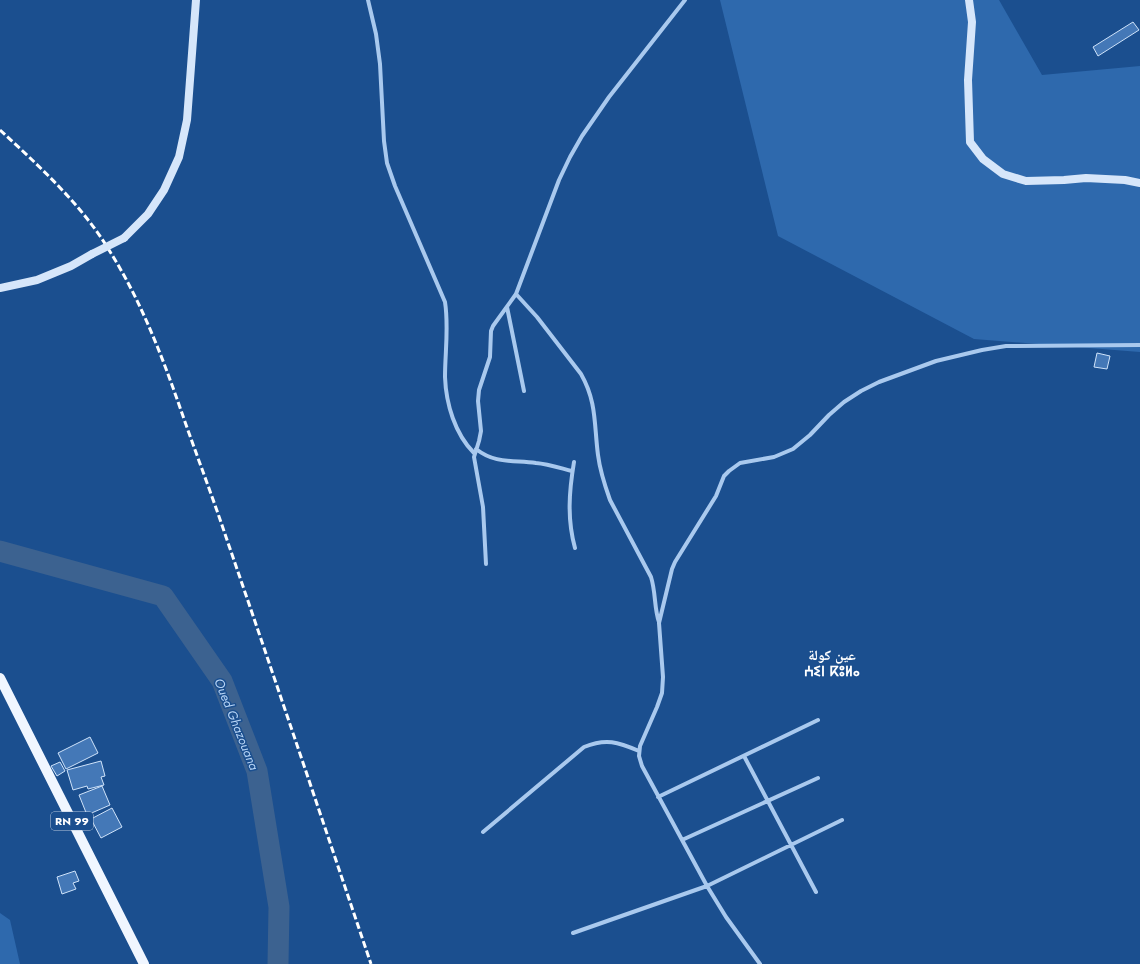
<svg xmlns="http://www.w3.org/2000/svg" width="1140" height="964" font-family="Jost,'Noto Naskh Arabic','Noto Sans Tifinagh',sans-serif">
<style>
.green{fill:#2e69ad}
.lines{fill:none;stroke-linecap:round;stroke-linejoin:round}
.river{stroke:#3c6290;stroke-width:21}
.building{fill:#4478b7;stroke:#cfe3fa}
.street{stroke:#a9c9ee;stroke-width:4}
.secondary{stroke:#d6e6fa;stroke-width:8}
.primary{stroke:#f0f6ff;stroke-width:10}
.rail{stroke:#fff;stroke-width:3;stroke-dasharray:7 3;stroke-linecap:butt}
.secondary-bridge{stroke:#d6e6fa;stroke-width:8}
.labels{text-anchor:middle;stroke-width:3;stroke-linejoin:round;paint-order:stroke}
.shield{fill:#1b4f8f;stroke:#bbcadd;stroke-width:1}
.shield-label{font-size:11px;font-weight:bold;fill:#fff}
.water-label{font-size:13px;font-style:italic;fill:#b5d3f5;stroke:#1b4f8f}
.quarter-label{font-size:14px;font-weight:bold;fill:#fff;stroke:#1b4f8f}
</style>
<rect width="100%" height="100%" fill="#1b4f8f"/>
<!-- green -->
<path class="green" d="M720 0H999L1042 75 1140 66V352L974 339 778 236Z
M0 913 10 920 20 964H0Z"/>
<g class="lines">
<!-- river -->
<path class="river" d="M0 551 163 596 222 681 257 771 279 907 278 964"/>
</g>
<!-- building -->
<path class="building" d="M1133 22 1139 30 1098 56 1093 47Z
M1097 353 1110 356 1107 369 1094 367Z
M90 737 98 753 66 769 58 753Z
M101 761 105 776 101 777 104 785 88 789 87 786 73 790 67 770Z
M60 762 65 771 57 776 51 766Z
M102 786 110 805 87 815 79 795Z
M112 808 122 827 101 838 91 819Z
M75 871 79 881 73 883 76 889 62 894 57 877Z"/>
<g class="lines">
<!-- street -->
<path class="street" d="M368 0 376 34 380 64 384 141 387 163 395 186 445 302C449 327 445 352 445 377 446 404 455 434 474 453
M516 294 537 317 581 374C597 402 594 425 598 455 600 471 605 486 610 500L651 577C656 593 654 608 659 622
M507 307 524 391
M476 449C495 464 513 460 536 463 548 464 560 468 572 471
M574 462C569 492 567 519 575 548
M486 564 483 507 474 457 479 441 481 431 478 401 479 390 490 357 491 331 493 326 516 294 559 180 570 157 582 136 609 97 685 0
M744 756 816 892
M658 797 818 720
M483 832 584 747C606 738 618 742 639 751
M682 840 818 778
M573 933 707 886 842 820
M760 964 726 917 707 886 642 766 639 756 640 746 657 707 662 693 663 677 659 623 672 569 675 562 716 496 724 476 729 471 740 463 774 457 793 449 810 435 829 415 844 402 861 391 879 382 936 361 982 350 1006 346 1140 345"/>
<!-- secondary -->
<path class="secondary" d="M969 0 972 22 968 80 970 142 983 159 1003 174 1026 181 1064 180 1086 178 1125 180 1140 183
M124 238 148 214 164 190 179 157 187 120 196 0
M0 288 37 280 71 266 92 254"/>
<!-- primary -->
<path class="primary" d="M0 678 144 964"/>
<!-- rail -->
<path class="rail" d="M0 130C38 165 82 205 109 250 142 302 164 361 184 419 198 459 213 498 226 537 275 679 323 822 371 964"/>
<!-- secondary-bridge -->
<path class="secondary-bridge" d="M92 254 124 238"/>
</g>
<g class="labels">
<!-- shield labels -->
<rect class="shield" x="51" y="812" width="42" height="18" rx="3"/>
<g class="shield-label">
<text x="72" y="825">RN 99</text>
</g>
<!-- water labels -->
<g class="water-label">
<text transform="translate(237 724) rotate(68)" y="5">Oued Ghazouana</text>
</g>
<!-- quarter labels -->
<g class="quarter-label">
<text x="832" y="660">عين كولة<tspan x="832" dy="16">ⵄⵉⵏ ⴽⵓⵍⴰ</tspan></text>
</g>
</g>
</svg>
